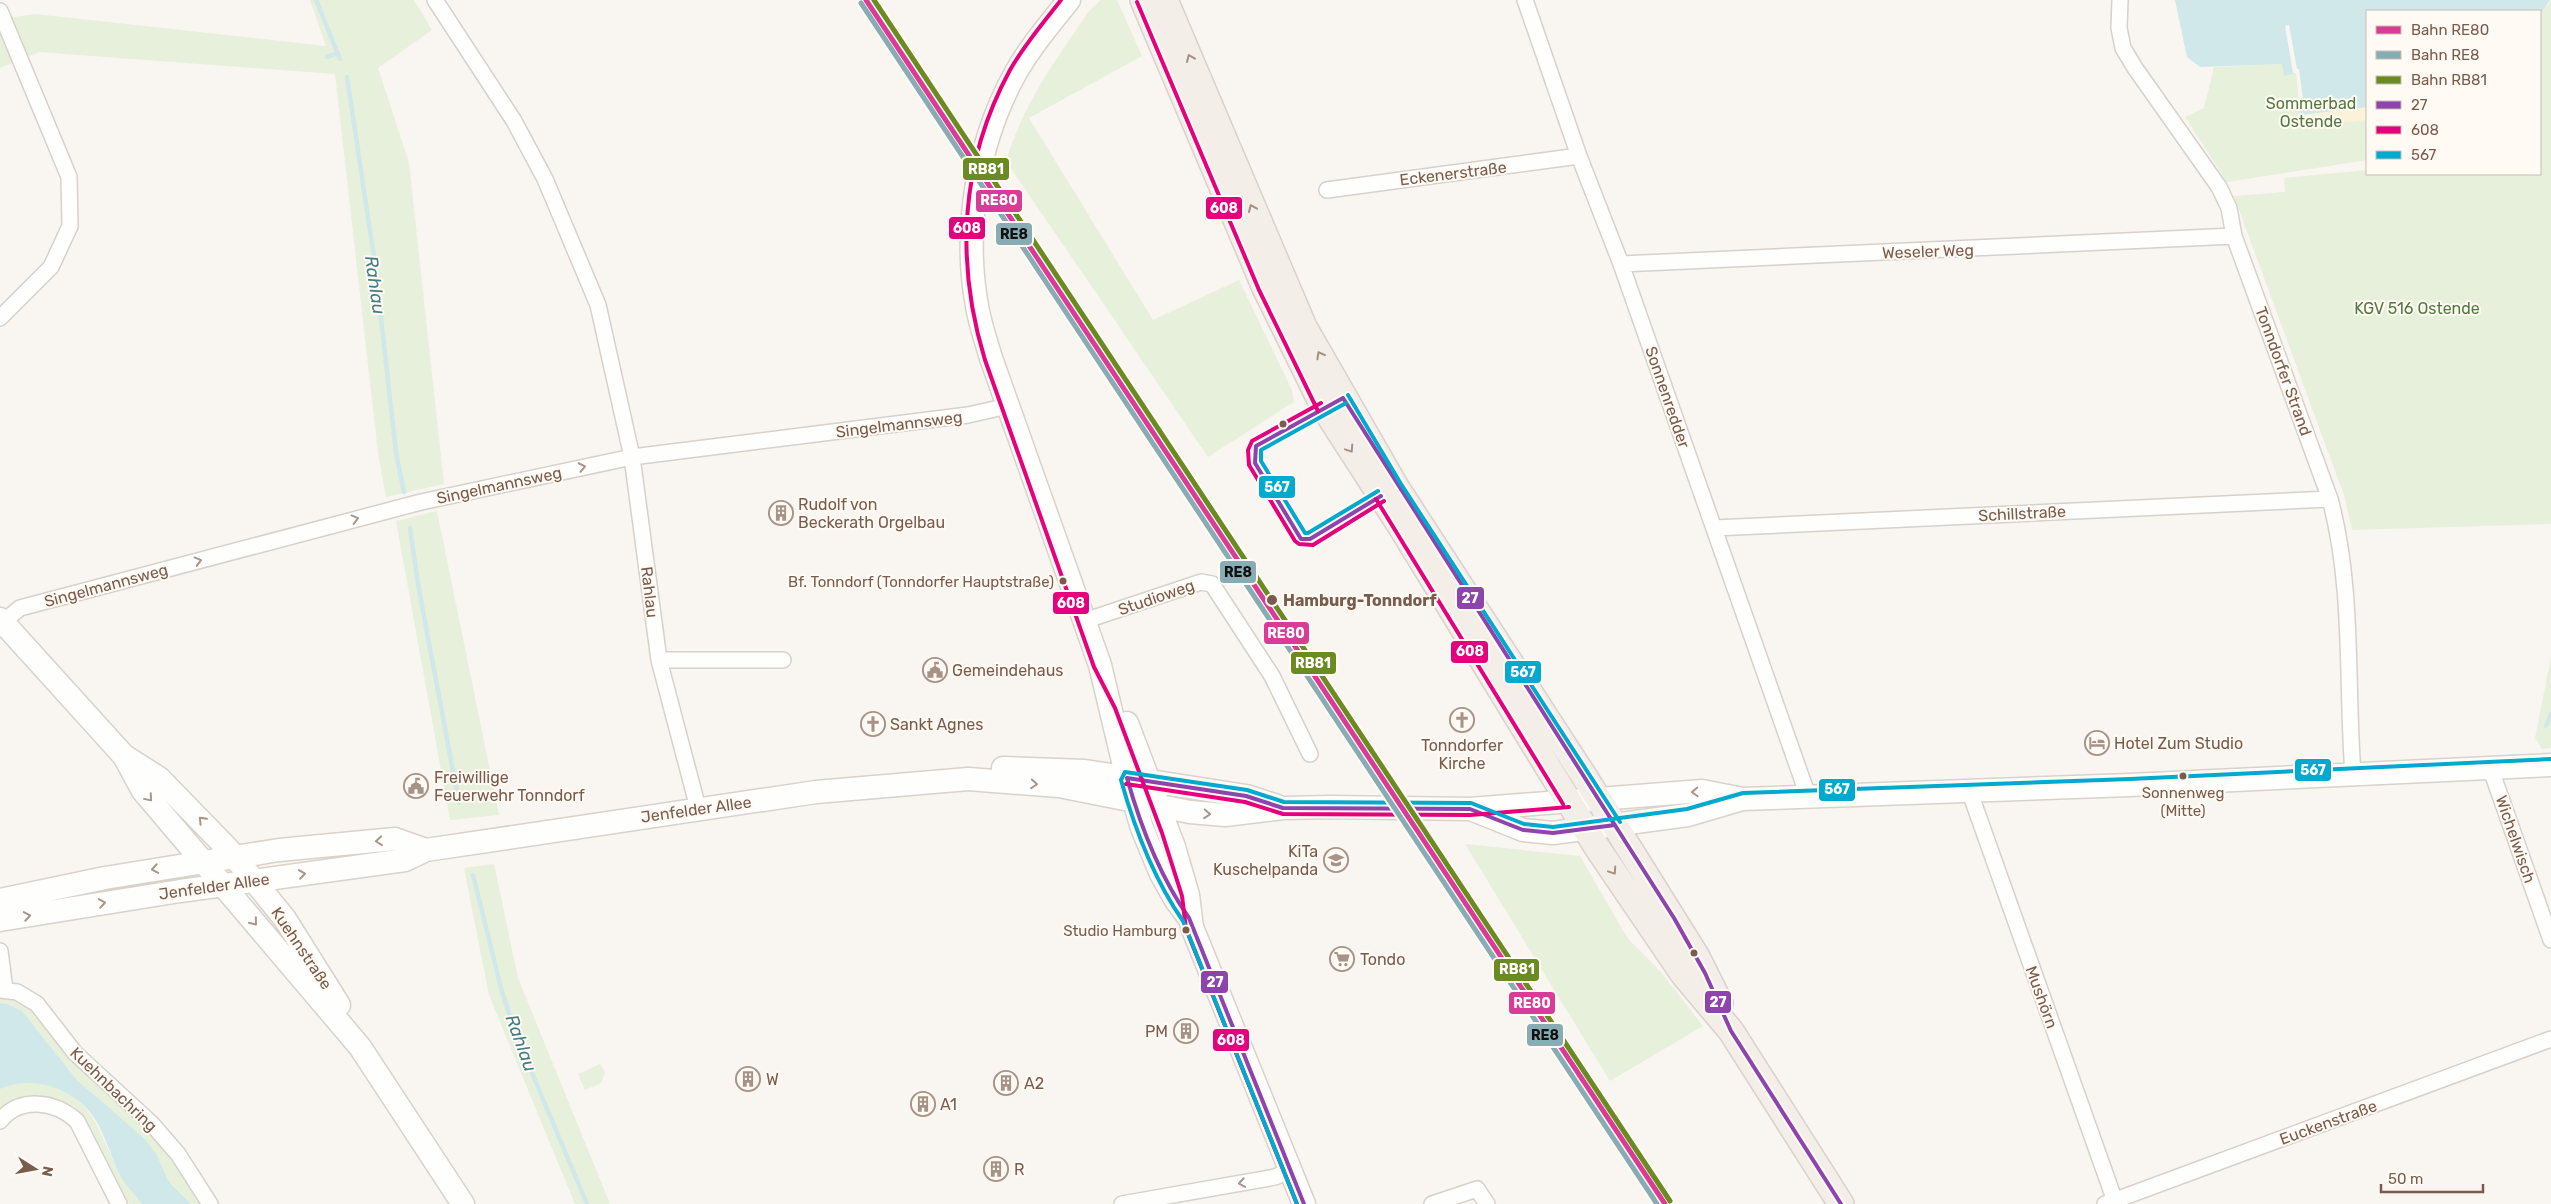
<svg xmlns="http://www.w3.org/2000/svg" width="2551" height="1204" font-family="Rubik,sans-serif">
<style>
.green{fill:#e7f0db}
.sand{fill:#fbf2d9}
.water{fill:#d0e8ea}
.pier{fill:#f9f5f0}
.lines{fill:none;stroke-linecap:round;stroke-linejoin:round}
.stream{stroke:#d0e8ea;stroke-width:4.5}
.street-casing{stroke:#d7d1cb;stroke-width:18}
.secondary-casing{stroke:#d9d2cb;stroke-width:25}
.primary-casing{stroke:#dad1cc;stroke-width:28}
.street{stroke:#fefefd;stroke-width:15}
.secondary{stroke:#fefefd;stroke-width:22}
.primary{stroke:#f3eee8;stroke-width:25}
.bus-1-casing{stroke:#fffaf3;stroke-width:8}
.bus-2-casing{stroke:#fffaf3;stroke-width:8}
.bus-3-casing{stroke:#fffaf3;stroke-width:8}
.bus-1{stroke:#8e44ad;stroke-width:4}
.bus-2{stroke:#e5007d;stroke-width:4}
.bus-3{stroke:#00a9ce;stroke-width:4}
.rail-1-casing{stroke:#fffaf3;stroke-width:9}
.rail-2-casing{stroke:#fffaf3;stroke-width:9}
.rail-3-casing{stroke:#fffaf3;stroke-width:9}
.rail-1{stroke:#d83c96;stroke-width:5}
.rail-2{stroke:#88acb4;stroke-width:5}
.rail-3{stroke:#6a8a22;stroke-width:5}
.oneway{stroke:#a48f83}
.oneway2{stroke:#a8958b}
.bus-dot{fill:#7a5c4d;stroke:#fffaf3;stroke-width:2}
.labels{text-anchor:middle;stroke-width:4;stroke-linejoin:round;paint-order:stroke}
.bus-label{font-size:15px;fill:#7a5c4d;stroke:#fffaf3;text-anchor:end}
.park-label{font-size:16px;fill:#537a41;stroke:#fffaf3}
.street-label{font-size:16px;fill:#7a5c4d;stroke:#fffaf3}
.poi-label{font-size:16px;fill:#7a5c4d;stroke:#fffaf3;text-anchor:start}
.stop-label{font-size:16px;font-weight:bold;fill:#7a5c4d;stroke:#fffaf3;text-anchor:start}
.water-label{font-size:18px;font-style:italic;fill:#437c86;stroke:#fffaf3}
.line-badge{stroke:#fffaf3;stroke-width:2}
.badge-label{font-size:14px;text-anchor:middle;font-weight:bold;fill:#fff}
.pale-badge-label{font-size:14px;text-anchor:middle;font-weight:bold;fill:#111}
</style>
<rect width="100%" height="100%" fill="#f9f5f0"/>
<!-- green -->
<path class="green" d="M310 0H414L432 30 378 68 409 163 444 484 386 497 378 453 335 74 39 52 0 68V19L35 14 326 46Z
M1101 0H1117L1142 56 1029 118 1153 320 1239 280 1292 390 1294 402 1208 457 1006 161C1025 101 1054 62 1090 10Z
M2551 0V524L2352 530 2345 498 2234 196 2285 192 2284 178 2367 170V174H2540V15Z
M2367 11V160L2227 182 2185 117 2204 108 2214 67 2282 64Z
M437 511 499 815 450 820 396 521Z
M2551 657V748L2542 749 2535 738Z
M1465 844 1580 856 1628 939 1661 972 1703 1026 1610 1081Z
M494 864 518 978 610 1204H575L489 995 464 868Z
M0 994 28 1004 80 1068 134 1116 158 1141 182 1170 202 1204H191L169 1182 144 1138 77 1080 22 1011 8 1004 0 1003Z
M600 1064 605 1073 601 1083 585 1090 578 1074Z
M26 1081C93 1088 95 1126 121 1176 126 1186 135 1195 142 1204H129L103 1157 91 1129 74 1106 44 1096H27L13 1100 0 1110V1089L13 1083Z"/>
<!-- sand -->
<path class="sand" d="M2367 107V120L2301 127 2300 115Z"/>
<!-- water -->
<path class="water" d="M2175 0H2550L2540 15V11H2367V107L2300 115 2296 73 2284 76 2282 64 2200 67 2187 57Z
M0 1003 8 1004 22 1011 77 1080 144 1138 156 1154 169 1182 191 1204H142C135 1195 127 1187 121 1177 112 1160 107 1141 98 1124 80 1090 34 1073 0 1089Z"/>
<!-- pier -->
<path class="pier" d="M2289 25 2297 69H2299L2304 106 2299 107 2296 73H2293L2285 26Z"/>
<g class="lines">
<!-- stream -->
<path class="stream" d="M316 0 340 59
M327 57 338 53
M347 77 375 264 396 453 404 492
M410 528 418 584 459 803
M2546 726 2551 714
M473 875 501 988 514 1030 587 1204"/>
<defs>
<path id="street" d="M435 0 514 121 545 179 598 305 632 457 659 660 698 808
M1525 0 1579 156 1621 264 1808 796
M2120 0 2119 28 2123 48 2135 68 2219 187 2229 208 2234 236 2330 499C2354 588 2346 683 2353 774
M0 11 69 177 70 226 51 267 0 318
M1327 190 1579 156
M1621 264 2234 236
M1714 528 2330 499
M1084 621 1201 582 1212 584 1272 676 1310 754
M3 622 20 608 421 502 632 457 968 415 1008 406
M659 660H783
M2490 767 2551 940
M1969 790 2116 1204
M0 951 5 990
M0 990 17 992 37 1004 75 1053 151 1123 178 1154 210 1204
M0 1121C20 1096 55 1101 77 1121L119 1204
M1122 1204 1275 1177 1289 1171
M1432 1204 1477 1189 1487 1204
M2105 1204 2551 1039"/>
<path id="secondary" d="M1069 0C1050 24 1030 47 1015 74 977 143 963 229 977 306 980 324 986 341 991 358L1100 665 1127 778 1142 828 1161 874 1175 899 1189 918
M0 619 124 756 143 791 360 1047 463 1204
M1127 723 1174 847 1188 895 1192 927 1304 1204
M126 757 159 778 229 850 285 919 339 1005
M1003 768 1085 771 1246 796 1277 806
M1473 810 1523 830 1553 833 1688 815 1739 800
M0 900 105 878 279 850 395 839 426 850
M0 920 180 891 405 860 426 850 816 792 968 779 1059 786 1190 812 1225 815 1283 808 1331 807 1470 809 1702 791 1743 799 2130 785 2551 765"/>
<path id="primary" d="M1143 0 1265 288 1324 408 1401 527 1598 849 1683 974 1731 1031 1841 1204
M1165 0 1304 327 1396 487 1584 776 1697 957 1720 1003"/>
</defs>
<!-- street casing -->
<use href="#street" class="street-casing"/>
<!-- secondary casing -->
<use href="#secondary" class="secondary-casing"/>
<!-- primary casing -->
<use href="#primary" class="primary-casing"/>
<!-- street -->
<use href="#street" class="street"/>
<!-- secondary -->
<use href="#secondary" class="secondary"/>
<!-- primary -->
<use href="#primary" class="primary"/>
<defs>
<path id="bus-1" d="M1343 398 1674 918 1705 973 1731 1031 1841 1204
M1343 398 1256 446 1255 463 1301 539H1310L1381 496
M1304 1204 1189 918C1159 875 1141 828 1127 778L1246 796 1283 808 1470 809 1523 830 1553 833 1615 825"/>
<path id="bus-2" d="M1061 0C1043 23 1024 45 1010 70 960 162 955 262 985 360L1094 667 1115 708 1162 833 1182 896 1186 929 1297 1204
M1137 2 1259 290 1318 411
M1321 403 1252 441 1248 450 1249 465 1295 541 1299 544 1313 545 1384 501
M1376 499 1563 804
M1126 784 1245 802 1283 814 1470 815 1569 807"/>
<path id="bus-3" d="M1348 395 1401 484 1620 822
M1346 403 1261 450V461L1305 533H1308L1378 491
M1297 1204 1183 921C1153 878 1135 830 1121 780L1125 772 1247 790 1284 802 1471 803 1524 824 1553 827 1687 809 1743 793 2130 779 2551 759"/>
</defs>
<!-- bus-1 casing -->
<use href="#bus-1" class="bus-1-casing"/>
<!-- bus-2 casing -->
<use href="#bus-2" class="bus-2-casing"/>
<!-- bus-3 casing -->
<use href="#bus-3" class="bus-3-casing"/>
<!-- bus-1 -->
<use href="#bus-1" class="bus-1"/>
<!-- bus-2 -->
<use href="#bus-2" class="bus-2"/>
<!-- bus-3 -->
<use href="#bus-3" class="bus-3"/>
<defs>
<path id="rail-1" d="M866 0 1665 1204"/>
<path id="rail-2" d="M861 3 1657 1204"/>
<path id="rail-3" d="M874 0 1670 1201"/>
</defs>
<!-- rail-1 casing -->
<use href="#rail-1" class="rail-1-casing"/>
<!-- rail-2 casing -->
<use href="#rail-2" class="rail-2-casing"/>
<!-- rail-3 casing -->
<use href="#rail-3" class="rail-3-casing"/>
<!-- rail-1 -->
<use href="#rail-1" class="rail-1"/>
<!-- rail-2 -->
<use href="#rail-2" class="rail-2"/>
<!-- rail-3 -->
<use href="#rail-3" class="rail-3"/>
</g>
<!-- one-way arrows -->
<defs><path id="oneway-chevron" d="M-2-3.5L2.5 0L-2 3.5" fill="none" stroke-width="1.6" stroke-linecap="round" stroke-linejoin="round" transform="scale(1.25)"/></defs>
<g class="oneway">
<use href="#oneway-chevron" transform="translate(1190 58) rotate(-113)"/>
<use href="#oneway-chevron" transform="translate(1252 208) rotate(-113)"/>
<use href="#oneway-chevron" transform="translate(1320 355) rotate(-119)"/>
<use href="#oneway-chevron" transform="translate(1350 449) rotate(56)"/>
<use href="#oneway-chevron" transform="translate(1613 871) rotate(56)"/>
</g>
<g class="oneway2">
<use href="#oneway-chevron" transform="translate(582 467) rotate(-12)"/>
<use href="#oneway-chevron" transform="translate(355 519) rotate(-15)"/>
<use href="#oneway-chevron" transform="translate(198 561) rotate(-15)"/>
<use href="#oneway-chevron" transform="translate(1034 784) rotate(4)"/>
<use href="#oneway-chevron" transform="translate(1695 792) rotate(178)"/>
<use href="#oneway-chevron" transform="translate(149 798) rotate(50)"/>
<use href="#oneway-chevron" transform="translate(1207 814) rotate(4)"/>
<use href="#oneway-chevron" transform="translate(202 820) rotate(-134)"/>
<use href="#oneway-chevron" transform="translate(379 841) rotate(175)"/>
<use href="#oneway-chevron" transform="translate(155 869) rotate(170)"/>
<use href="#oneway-chevron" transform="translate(302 874) rotate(-8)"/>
<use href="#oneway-chevron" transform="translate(102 903) rotate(-9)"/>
<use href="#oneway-chevron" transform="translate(27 916) rotate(-10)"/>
<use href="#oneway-chevron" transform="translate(254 922) rotate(51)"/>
<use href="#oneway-chevron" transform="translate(1242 1183) rotate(170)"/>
</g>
<!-- icons -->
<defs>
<symbol id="building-ring" viewBox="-11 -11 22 22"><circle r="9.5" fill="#fffaf3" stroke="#a69286" stroke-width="1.5"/><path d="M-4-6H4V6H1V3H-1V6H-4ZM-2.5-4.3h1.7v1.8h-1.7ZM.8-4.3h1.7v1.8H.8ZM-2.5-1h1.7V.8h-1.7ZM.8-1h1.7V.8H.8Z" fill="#a69286"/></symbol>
<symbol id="civic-ring" viewBox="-11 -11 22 22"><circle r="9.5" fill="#fffaf3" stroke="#a69286" stroke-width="1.5"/><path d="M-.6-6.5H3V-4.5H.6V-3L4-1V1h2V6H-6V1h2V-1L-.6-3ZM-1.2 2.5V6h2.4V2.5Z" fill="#a69286"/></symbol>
<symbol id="church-ring" viewBox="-11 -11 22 22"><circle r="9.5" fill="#fffaf3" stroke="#a69286" stroke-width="1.5"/><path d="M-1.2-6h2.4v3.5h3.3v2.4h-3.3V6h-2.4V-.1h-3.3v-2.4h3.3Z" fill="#a69286"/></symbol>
<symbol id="hotel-ring" viewBox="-11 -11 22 22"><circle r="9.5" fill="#fffaf3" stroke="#a69286" stroke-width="1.5"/><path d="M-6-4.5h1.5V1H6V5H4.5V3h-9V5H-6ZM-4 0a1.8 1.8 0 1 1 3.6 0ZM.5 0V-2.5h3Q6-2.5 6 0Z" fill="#a69286"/></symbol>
<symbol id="school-ring" viewBox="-11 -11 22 22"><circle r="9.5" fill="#fffaf3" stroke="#a69286" stroke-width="1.5"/><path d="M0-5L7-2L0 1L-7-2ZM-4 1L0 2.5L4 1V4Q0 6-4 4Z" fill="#a69286"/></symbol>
<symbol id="supermarket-ring" viewBox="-11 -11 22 22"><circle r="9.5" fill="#fffaf3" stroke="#a69286" stroke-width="1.5"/><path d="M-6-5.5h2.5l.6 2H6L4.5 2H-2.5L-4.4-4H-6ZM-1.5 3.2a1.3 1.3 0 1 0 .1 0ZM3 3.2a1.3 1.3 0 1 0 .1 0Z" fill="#a69286"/></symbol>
</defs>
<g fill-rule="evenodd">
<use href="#building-ring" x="767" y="499" width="28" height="28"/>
<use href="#civic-ring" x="921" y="656" width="28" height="28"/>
<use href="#church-ring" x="1448" y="706" width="28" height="28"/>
<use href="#church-ring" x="859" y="710" width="28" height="28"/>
<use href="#hotel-ring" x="2083" y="729" width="28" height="28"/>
<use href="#civic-ring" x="402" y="772" width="28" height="28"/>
<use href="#school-ring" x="1322" y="846" width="28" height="28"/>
<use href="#supermarket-ring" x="1328" y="945" width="28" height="28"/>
<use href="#building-ring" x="1172" y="1017" width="28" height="28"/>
<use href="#building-ring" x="734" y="1065" width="28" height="28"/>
<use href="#building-ring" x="992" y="1069" width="28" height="28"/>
<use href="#building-ring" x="909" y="1090" width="28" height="28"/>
<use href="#building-ring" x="982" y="1155" width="28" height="28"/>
</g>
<!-- markers -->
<g class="bus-dot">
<circle cx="1283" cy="424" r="4.5"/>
<circle cx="1063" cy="581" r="4.5"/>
<circle cx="1272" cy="600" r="6"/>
<circle cx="2183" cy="776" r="4.5"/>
<circle cx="1186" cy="930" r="4.5"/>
<circle cx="1694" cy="953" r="4.5"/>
</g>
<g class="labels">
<!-- bus labels -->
<g class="bus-label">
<text x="1054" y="587">Bf. Tonndorf (Tonndorfer Hauptstraße)</text>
<text x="2183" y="798" text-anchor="middle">Sonnenweg<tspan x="2183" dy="18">(Mitte)</tspan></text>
<text x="1177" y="936">Studio Hamburg</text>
</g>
<!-- park labels -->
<g class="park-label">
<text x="2311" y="109">Sommerbad<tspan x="2311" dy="18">Ostende</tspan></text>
<text x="2417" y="314">KGV 516 Ostende</text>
</g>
<!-- street labels -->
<g class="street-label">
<text transform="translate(1453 173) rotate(-7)" y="6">Eckenerstraße</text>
<text transform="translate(1928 251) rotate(-2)" y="6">Weseler Weg</text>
<text transform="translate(2284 371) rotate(70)" y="6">Tonndorfer Strand</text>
<text transform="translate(1668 397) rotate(71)" y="6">Sonnenredder</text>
<text transform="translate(899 424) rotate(-7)" y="6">Singelmannsweg</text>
<text transform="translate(499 485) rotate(-12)" y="6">Singelmannsweg</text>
<text transform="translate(2022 513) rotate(-3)" y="6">Schillstraße</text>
<text transform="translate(106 585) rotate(-15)" y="6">Singelmannsweg</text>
<text transform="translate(650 592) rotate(83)" y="6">Rahlau</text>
<text transform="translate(1156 597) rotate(-19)" y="6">Studioweg</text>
<text transform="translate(696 809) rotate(-8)" y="6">Jenfelder Allee</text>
<text transform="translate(2516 839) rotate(71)" y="6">Wichelwisch</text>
<text transform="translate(214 886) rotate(-8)" y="6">Jenfelder Allee</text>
<text transform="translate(302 948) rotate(56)" y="6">Kuehnstraße</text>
<text transform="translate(2042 997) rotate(70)" y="6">Mushörn</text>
<text transform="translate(114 1089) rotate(44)" y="6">Kuehnbachring</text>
<text transform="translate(2328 1122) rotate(-20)" y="6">Euckenstraße</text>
</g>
<!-- poi labels -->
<g class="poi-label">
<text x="798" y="510">Rudolf von<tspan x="798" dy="18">Beckerath Orgelbau</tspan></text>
<text x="952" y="676">Gemeindehaus</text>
<text x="890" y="730">Sankt Agnes</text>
<text x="2114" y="749">Hotel Zum Studio</text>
<text x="1462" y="751" text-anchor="middle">Tonndorfer<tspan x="1462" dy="18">Kirche</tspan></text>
<text x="434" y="783">Freiwillige<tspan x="434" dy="18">Feuerwehr Tonndorf</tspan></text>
<text x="1318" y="857" text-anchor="end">KiTa<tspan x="1318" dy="18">Kuschelpanda</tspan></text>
<text x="1360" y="965">Tondo</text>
<text x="1168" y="1037" text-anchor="end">PM</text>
<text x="766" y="1085">W</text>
<text x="1024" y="1089">A2</text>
<text x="940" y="1110">A1</text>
<text x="1014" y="1175">R</text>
</g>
<!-- stop labels -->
<g class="stop-label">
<text x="1283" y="606">Hamburg-Tonndorf</text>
</g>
<!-- water labels -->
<g class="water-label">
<text transform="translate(375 285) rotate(82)" y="6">Rahlau</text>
<text transform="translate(521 1043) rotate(70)" y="6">Rahlau</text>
</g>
</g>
<g class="line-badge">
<rect x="962" y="157" width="48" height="24" rx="5" fill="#6a8a22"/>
<rect x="975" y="189" width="48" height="24" rx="5" fill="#d83c96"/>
<rect x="1205" y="196" width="38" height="24" rx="5" fill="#e5007d"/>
<rect x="948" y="216" width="38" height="24" rx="5" fill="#e5007d"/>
<rect x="995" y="222" width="38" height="24" rx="5" fill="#88acb4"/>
<rect x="1258" y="475" width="38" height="24" rx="5" fill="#00a9ce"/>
<rect x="1219" y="560" width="38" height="24" rx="5" fill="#88acb4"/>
<rect x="1456" y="586" width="29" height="24" rx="5" fill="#8e44ad"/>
<rect x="1052" y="591" width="38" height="24" rx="5" fill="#e5007d"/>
<rect x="1263" y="621" width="47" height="24" rx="5" fill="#d83c96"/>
<rect x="1450" y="640" width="39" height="24" rx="5" fill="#e5007d"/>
<rect x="1290" y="651" width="47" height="24" rx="5" fill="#6a8a22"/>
<rect x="1504" y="660" width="38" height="24" rx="5" fill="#00a9ce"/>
<rect x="2294" y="758" width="38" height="24" rx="5" fill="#00a9ce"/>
<rect x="1818" y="778" width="38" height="24" rx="5" fill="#00a9ce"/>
<rect x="1493" y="958" width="47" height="24" rx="5" fill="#6a8a22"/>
<rect x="1200" y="970" width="29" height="24" rx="5" fill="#8e44ad"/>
<rect x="1704" y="990" width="28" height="24" rx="5" fill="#8e44ad"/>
<rect x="1508" y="991" width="48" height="24" rx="5" fill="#d83c96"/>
<rect x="1526" y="1023" width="38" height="24" rx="5" fill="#88acb4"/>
<rect x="1212" y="1028" width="38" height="24" rx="5" fill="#e5007d"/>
</g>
<g class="badge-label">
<text x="986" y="174">RB81</text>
<text x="999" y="205">RE80</text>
<text x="1224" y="213">608</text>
<text x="967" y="233">608</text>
<text x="1277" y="492">567</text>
<text x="1470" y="603">27</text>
<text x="1071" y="608">608</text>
<text x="1286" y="638">RE80</text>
<text x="1470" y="656">608</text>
<text x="1313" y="668">RB81</text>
<text x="1523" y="677">567</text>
<text x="2313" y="775">567</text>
<text x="1837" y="794">567</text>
<text x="1517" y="974">RB81</text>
<text x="1215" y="987">27</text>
<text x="1718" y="1007">27</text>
<text x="1532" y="1008">RE80</text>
<text x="1231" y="1045">608</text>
</g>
<g class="pale-badge-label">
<text x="1014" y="239">RE8</text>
<text x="1238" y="577">RE8</text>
<text x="1545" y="1040">RE8</text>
</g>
<!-- legend -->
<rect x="2366" y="10" width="175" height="165" fill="#fffaf3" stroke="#cabbb1"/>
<rect x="2376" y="26" width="25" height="8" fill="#d83c96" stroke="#cabbb1"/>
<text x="2411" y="35" font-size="15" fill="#7a5c4d">Bahn RE80</text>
<rect x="2376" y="51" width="25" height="8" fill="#88acb4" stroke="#cabbb1"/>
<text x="2411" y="60" font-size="15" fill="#7a5c4d">Bahn RE8</text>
<rect x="2376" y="76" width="25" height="8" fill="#6a8a22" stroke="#cabbb1"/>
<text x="2411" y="85" font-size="15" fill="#7a5c4d">Bahn RB81</text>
<rect x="2376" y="101" width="25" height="8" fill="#8e44ad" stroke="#cabbb1"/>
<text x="2411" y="110" font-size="15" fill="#7a5c4d">27</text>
<rect x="2376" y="126" width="25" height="8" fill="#e5007d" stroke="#cabbb1"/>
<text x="2411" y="135" font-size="15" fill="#7a5c4d">608</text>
<rect x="2376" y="151" width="25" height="8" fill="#00a9ce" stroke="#cabbb1"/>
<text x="2411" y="160" font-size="15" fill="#7a5c4d">567</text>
<!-- north arrow -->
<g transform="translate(35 1169) rotate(101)" stroke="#fffaf3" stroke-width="4" paint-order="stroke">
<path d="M0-4L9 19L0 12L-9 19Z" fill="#7a5c4d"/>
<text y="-8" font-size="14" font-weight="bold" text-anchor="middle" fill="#7a5c4d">N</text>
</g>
<!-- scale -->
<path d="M2381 1184v8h102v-8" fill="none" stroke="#7a5c4d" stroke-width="2.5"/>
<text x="2388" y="1184" font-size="15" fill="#7a5c4d" stroke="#fffaf3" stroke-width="4" paint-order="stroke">50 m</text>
</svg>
